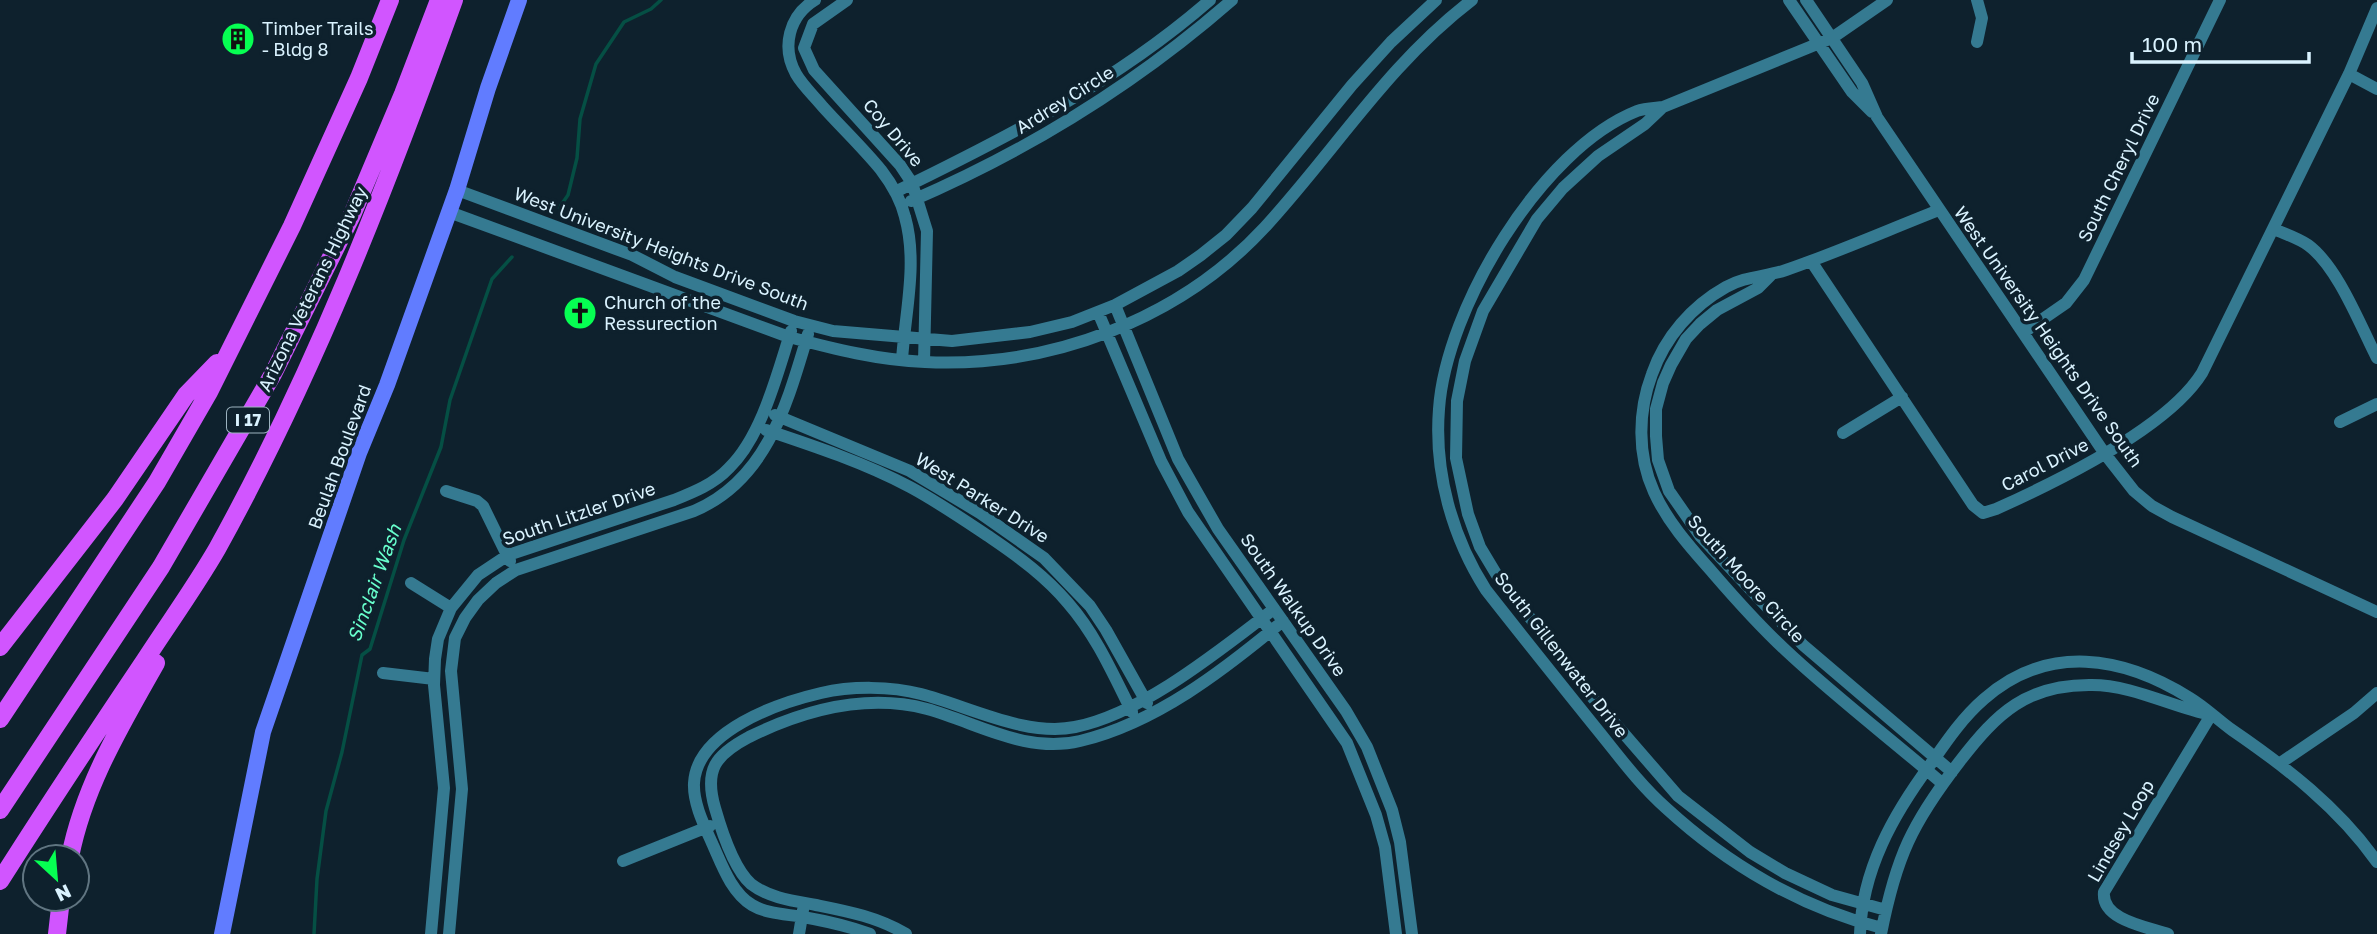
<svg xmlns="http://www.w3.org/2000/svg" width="2377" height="934" font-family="'Golos Text',sans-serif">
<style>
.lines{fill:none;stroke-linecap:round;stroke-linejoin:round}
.stream{stroke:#054f44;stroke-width:3.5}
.minor{stroke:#357a91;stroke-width:12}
.major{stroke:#617cff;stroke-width:16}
.highway{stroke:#d155ff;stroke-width:18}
.labels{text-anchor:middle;stroke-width:7;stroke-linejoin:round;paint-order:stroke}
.shield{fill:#0e212d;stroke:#9db4c0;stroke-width:2}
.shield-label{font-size:16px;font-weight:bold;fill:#daf3ff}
.poi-label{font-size:18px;fill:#daf3ff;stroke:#0e212d;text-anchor:start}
.street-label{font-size:18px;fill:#daf3ff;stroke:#0e212d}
.water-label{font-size:19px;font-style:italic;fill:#68ffcd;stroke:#0e212d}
</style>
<rect width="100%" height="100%" fill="#0e212d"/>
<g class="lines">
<!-- stream -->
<path class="stream" d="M559 208 568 195 577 158 580 119 596 64 624 22 651 9 661 0
M314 934 317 879 326 811 342 752 362 655 370 649 404 540 441 447 450 400 492 279 512 257"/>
<!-- minor -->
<path class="minor" d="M815 0C789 16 781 47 796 74 803 86 814 96 823 107 842 128 863 148 881 170 891 183 901 200 905 217 918 263 905 313 902 360
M847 0 813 24 804 48 814 70 900 165 912 183 927 231 924 362
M1789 0 1852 92 1872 112
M1806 0 1862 83 1877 117 2105 454 2134 491 2152 506 2172 517 2377 612
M1977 0 1982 18 1977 42
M2349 74 2377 89
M1663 107 1645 124 1598 156 1563 188 1537 219 1483 311 1465 361 1457 401 1456 458 1468 514 1480 547 1498 577 1593 698 1678 796 1750 852 1785 873 1832 895 1886 910
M457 190 632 255 675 277 794 321 833 331 952 341 1030 332 1072 322 1115 305 1178 271 1201 255 1226 235 1252 208 1352 85 1391 42 1436 0
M895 192C1006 138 1116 82 1210 0
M911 201C1027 151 1137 83 1232 0
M1939 210C1888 230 1838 252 1786 270 1766 277 1745 276 1726 287 1692 306 1665 337 1652 374 1638 411 1637 455 1654 492 1668 523 1691 548 1713 573 1738 602 1765 632 1793 657 1841 701 1893 741 1943 784
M449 212 789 337C834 349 878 360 925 362 1050 368 1179 320 1265 227 1335 151 1388 64 1472 0
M2274 229C2285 234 2298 238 2308 245 2338 267 2360 325 2377 358
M1811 261 1973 505 1983 513 1996 509C2056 482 2167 429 2202 373L2349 74 2377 8
M1771 275 1758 288 1717 310 1700 324 1686 339 1671 365 1663 383 1656 409V436L1658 460 1669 491 1701 537 1803 645 1952 772
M1115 305 1178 459 1218 529 1346 711 1367 747 1392 810 1400 842 1412 934
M1098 312 1161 461 1188 512 1347 743 1376 815 1385 847 1396 934
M2024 332 2066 303 2084 280 2220 0
M775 415 910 471 980 513 1044 558 1090 606 1106 630 1147 703
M2340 422 2377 404
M766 430C814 446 865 463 910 487 938 502 964 520 991 538 1019 557 1046 577 1068 603 1096 635 1113 674 1132 712
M1843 433 1902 397
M446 491 477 501 483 506 510 561
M411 583 451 608
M383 673 434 679
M2279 764 2354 713 2377 693
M623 861 710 826
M1882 928C1801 908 1727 864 1666 808 1639 784 1618 755 1596 728 1559 682 1522 636 1486 590 1452 537 1434 472 1439 409 1446 308 1541 149 1637 111 1645 108 1655 108 1663 107L1832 38 1887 0
M431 934 444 788 434 685 435 659 438 639 451 608 478 575 508 555 674 500C694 492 714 484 729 468 762 436 777 374 791 331
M449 934 462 789 451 671 455 638 465 618 478 600 496 583 516 570 694 511C767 480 787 404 808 334
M799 934 803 910
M870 934C848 926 826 921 803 917 786 914 767 914 752 905 731 892 722 865 712 843 704 825 693 803 694 783 697 731 778 703 821 693 851 686 891 686 921 694 968 706 1026 737 1075 727 1142 714 1220 650 1274 609
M906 934C878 917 846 911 816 905 794 901 769 898 751 884 734 869 721 829 715 808 704 770 715 755 749 737 804 710 866 693 927 709 978 723 1026 754 1080 741 1156 723 1224 670 1283 621
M1860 934C1862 870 1893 815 1930 765 1946 742 1962 718 1984 699 2048 643 2123 656 2190 698 2205 707 2218 720 2232 730 2286 767 2339 808 2377 862
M1881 934C1896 857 1912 823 1960 761 1997 713 2027 684 2092 685 2132 685 2172 707 2211 715L2104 892C2101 920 2147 927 2168 934"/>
<!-- major -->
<path class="major" d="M222 934 263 732 359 453 387 385 457 190 488 88 519 0"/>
<!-- highway -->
<path class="highway" d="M0 647 115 499 186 395 217 363
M0 719 157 482 209 392 292 226 359 78 390 0
M0 810 161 567 273 374 352 215 403 94 439 0
M70 857C84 786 121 725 156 663
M0 881C47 807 96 733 145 660 169 623 195 587 217 549 314 374 386 188 454 0
M57 934 61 899"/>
</g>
<!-- icons -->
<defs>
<symbol id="building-disc" viewBox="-11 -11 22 22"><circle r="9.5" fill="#06ff52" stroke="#0e212d"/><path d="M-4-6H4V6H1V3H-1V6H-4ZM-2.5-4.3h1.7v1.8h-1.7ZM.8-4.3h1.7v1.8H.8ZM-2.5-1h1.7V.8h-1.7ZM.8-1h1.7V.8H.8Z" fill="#111"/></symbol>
<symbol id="church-disc" viewBox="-11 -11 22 22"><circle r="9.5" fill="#06ff52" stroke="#0e212d"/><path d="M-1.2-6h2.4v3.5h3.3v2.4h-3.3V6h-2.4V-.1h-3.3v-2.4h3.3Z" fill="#111"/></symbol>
</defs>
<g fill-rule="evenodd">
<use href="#building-disc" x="219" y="20" width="38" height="38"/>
<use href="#church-disc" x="561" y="294" width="38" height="38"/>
</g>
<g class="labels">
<!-- shield labels -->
<rect class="shield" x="227" y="407.5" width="42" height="25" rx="5"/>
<g class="shield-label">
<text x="248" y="426">I 17</text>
</g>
<!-- poi labels -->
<g class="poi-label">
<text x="262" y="35">Timber Trails<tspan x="262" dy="21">- Bldg 8</tspan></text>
<text x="604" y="309">Church of the<tspan x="604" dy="21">Ressurection</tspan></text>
</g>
<!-- street labels -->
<g class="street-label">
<text transform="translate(1065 100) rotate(-32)" y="6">Ardrey Circle</text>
<text transform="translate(893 133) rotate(50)" y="6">Coy Drive</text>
<text transform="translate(2119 168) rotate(-64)" y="6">South Cheryl Drive</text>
<text transform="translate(661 249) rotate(21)" y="6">West University Heights Drive South</text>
<text transform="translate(313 289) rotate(-64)" y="6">Arizona Veterans Highway</text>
<text transform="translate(2048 337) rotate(55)" y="6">West University Heights Drive South</text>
<text transform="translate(340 457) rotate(-70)" y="6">Beulah Boulevard</text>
<text transform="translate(2045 465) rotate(-27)" y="6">Carol Drive</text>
<text transform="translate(982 498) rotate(32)" y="6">West Parker Drive</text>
<text transform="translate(579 514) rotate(-19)" y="6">South Litzler Drive</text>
<text transform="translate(1746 579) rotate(48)" y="6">South Moore Circle</text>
<text transform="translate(1293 605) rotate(55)" y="6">South Walkup Drive</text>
<text transform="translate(1561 655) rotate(52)" y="6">South Gillenwater Drive</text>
<text transform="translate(2121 831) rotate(-60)" y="6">Lindsey Loop</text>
</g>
<!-- water labels -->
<g class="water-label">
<text transform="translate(374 583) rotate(-70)" y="7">Sinclair Wash</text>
</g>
</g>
<!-- north arrow -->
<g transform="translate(56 878) rotate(154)"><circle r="33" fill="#0e212d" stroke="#607581" stroke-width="2"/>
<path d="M0-5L12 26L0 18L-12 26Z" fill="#06ff52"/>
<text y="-10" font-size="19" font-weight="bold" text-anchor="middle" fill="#daf3ff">N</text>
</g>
<!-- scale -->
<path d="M2132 52v10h177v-10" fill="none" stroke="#daf3ff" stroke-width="3.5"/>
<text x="2142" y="52" font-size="21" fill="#daf3ff" stroke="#0e212d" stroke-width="5" paint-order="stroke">100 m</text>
</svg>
